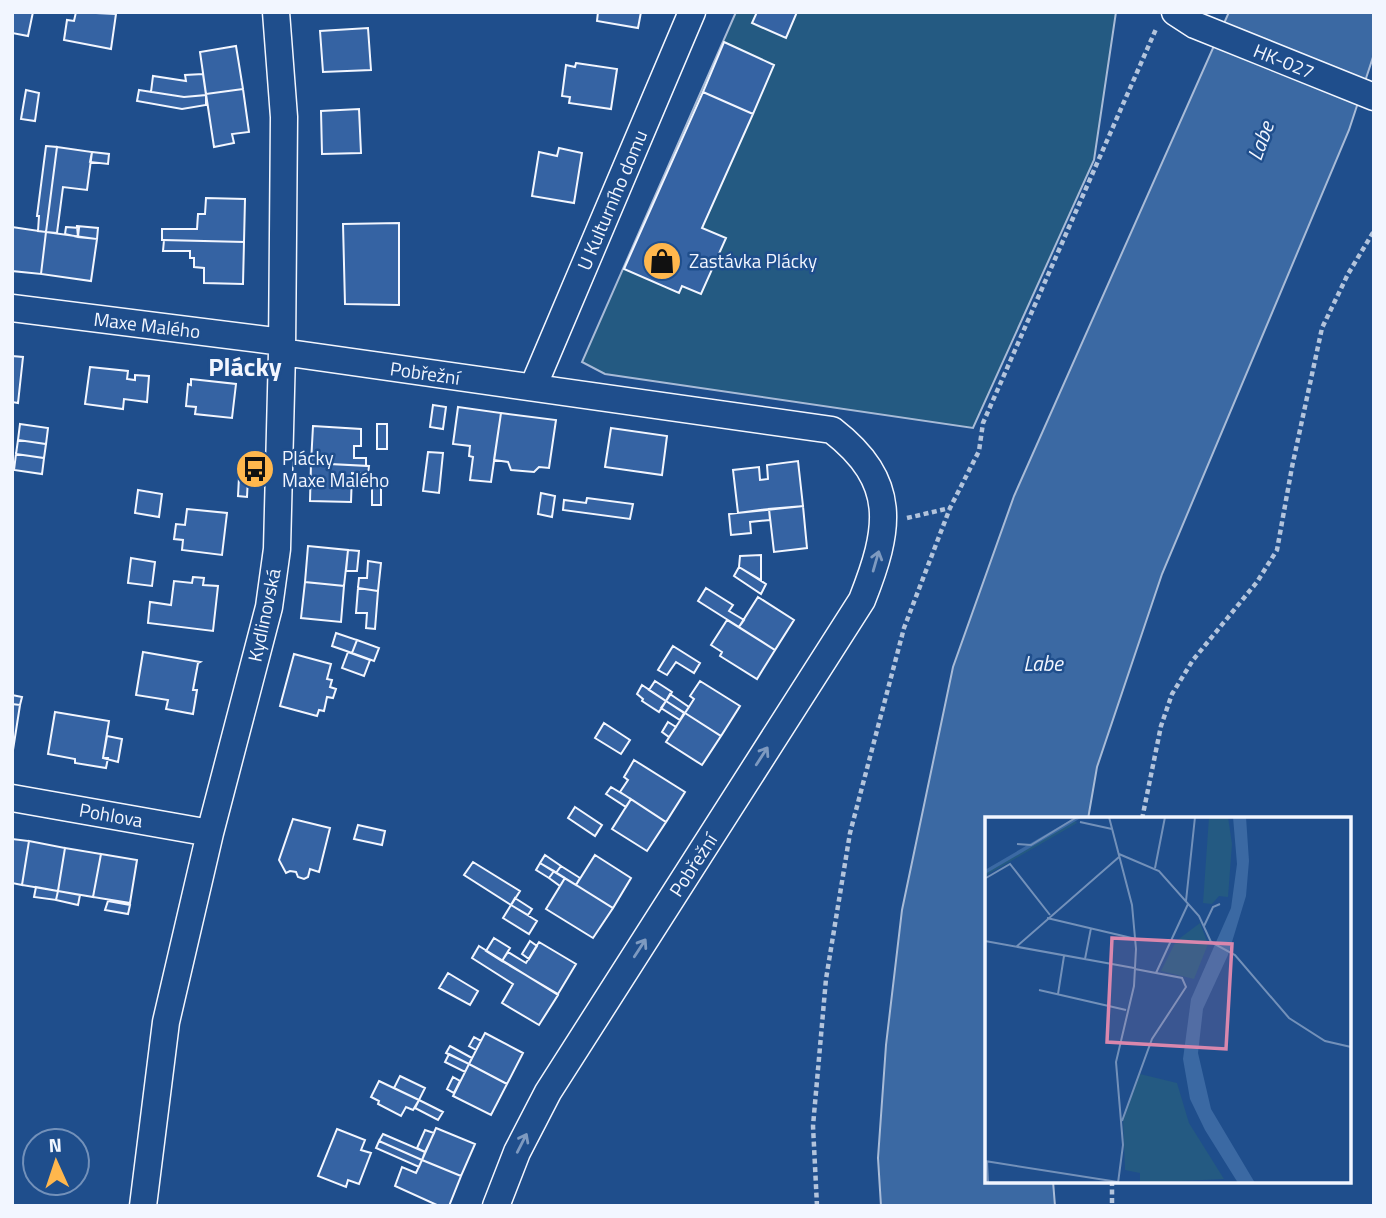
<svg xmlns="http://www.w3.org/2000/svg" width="1386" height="1218" font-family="'Titillium Web',sans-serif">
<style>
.green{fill:#245a82;stroke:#a8bbd7;stroke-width:2}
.water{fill:#3b69a3;stroke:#a8bbd7;stroke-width:2}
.building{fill:#3563a3;stroke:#f2f6ff;stroke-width:2}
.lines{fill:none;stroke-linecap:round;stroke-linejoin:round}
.street-casing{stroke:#f2f6ff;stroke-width:29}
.path{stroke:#b3c4dc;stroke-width:4.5;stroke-dasharray:5 3.5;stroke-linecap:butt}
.street{stroke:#1f4e8c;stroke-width:26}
.oneway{stroke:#7e9ac0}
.labels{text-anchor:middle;stroke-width:5;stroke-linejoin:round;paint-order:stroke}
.street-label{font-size:19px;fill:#f2f6ff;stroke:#1f4e8c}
.poi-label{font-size:19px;fill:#f2f6ff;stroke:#1f4e8c;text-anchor:start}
.water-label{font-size:21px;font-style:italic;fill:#f2f6ff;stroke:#1f4e8c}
.district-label{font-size:26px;font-weight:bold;fill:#f2f6ff;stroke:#1f4e8c}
.inset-river{fill:none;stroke:#3b69a3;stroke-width:3.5}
.inset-road{fill:none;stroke:#7391ba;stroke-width:2}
.view{fill:#da87ad;fill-opacity:0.15;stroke:#da87ad;stroke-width:3.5}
.inset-edge{fill:none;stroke:#f2f6ff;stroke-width:3.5}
</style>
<rect width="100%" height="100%" fill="#1f4e8c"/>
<!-- green -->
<path class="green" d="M736 12H1116L1094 160 973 428 605 374 582 362Z"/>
<!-- water -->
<path class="water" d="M1229 12H1374V54L1349 130 1162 574 1097 767 1088 819H987V1181H1053L1055 1206H881L878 1158 886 1045 902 910 953 667 1014 496Z"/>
<!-- building -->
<path class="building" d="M12 12H33L28 36 12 33Z
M76 12 116 14 111 49 64 40 67 20 74 21Z
M598 12H641L638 28 597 21Z
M757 12H797L786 38 752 23Z
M368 28 371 70 323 72 320 31Z
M724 42 774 65 753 114 703 92Z
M236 46 243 89 206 94 200 52Z
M576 63 617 69 611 109 569 103 570 97 562 96 566 65 575 67Z
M203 74 206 95 184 97 151 92 153 76 186 81 185 75Z
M243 89 249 132 232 134 234 143 214 147 206 94Z
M26 90 39 93 35 121 21 119Z
M139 90 184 97 206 95V105L182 109 137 101Z
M703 92 753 114 702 228 726 238 701 294 682 286 679 293 624 269Z
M359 109 361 153 322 154 321 111Z
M46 146 57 147 46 232 38 231 39 216H37Z
M57 147 92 152 87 190 63 187 57 233 46 232Z
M559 148 582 153 574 203 532 196 539 152 557 156Z
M92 152 109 154 108 164 90 162Z
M206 198 245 199 244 242 162 240V229H197L198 214H205Z
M399 223V305L345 304 343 224Z
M77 226 98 228 97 239 78 237Z
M12 227 46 232 41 274 12 271Z
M66 227 79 228 78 237 65 234Z
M46 232 97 239 91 281 41 274Z
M164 240 244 242 243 284 204 283V268L194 267V258H190V251H163Z
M12 356 23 357 18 403 12 402Z
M90 367 128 371 127 379 135 380V375L149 376 147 402 124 399 123 409 85 404Z
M191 379 236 384 232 418 195 414 196 407 186 406 188 384 191 385Z
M433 405 446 407 443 429 430 427Z
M458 407 501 413 491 482 470 480 473 457 469 456 470 446 453 444Z
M501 413 556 420 549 468 539 467 534 472 511 470 508 462 494 460Z
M20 424 48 428 46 444 18 440Z
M377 424H387V449H377Z
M313 426 361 429V446H354V458H366V466L311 463Z
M611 428 667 436 662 475 605 467Z
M18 440 46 444 44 458 16 454Z
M428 452 443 453 439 493 423 491Z
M16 454 44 458 42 474 14 470Z
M798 461 803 506 738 513 733 470 759 467 760 480 768 479 767 465Z
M311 463 369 466 368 474 352 473 351 502 310 501Z
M239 477H248L247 497 238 496Z
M372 483H381V505H372Z
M138 490 162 494 159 517 135 513Z
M541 493 555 496 552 517 538 514Z
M587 498 633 504 630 519 563 510 564 500 586 503Z
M803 506 807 548 774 552 769 509Z
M187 509 227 513 222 555 182 550 183 540 174 539 176 524 185 525Z
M769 509 770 520 750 522 751 533 731 535 729 514Z
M308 546 348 550 344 586 305 582Z
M348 550 359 551 357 571H346Z
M761 555V580L739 567 740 556Z
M131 558 155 562 152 586 128 583Z
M368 561 381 563 378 591 358 588 359 578H367Z
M739 567 766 584 761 594 734 576Z
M193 577 204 578 203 585 218 586 213 631 148 623 150 602 171 605 174 581 192 583Z
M305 582 344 586 341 622 301 618Z
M358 588 378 591 375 629 366 628 367 613H356Z
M706 588 733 605 729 611 744 620 739 627 698 601Z
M758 597 794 620 775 650 739 627Z
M727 620 775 650 757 679 720 656 722 652 711 645Z
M336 633 357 640 352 653 332 646Z
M357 640 379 648 374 661 352 653Z
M673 646 700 663 694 673 676 662 667 675 658 670Z
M143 652 200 662 198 663 193 690H197L193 714 166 709 168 700 136 695Z
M348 652 370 660 364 676 342 668Z
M294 654 331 664 327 679 332 680 330 687 336 689 333 698 327 697 324 711 319 710 317 716 280 706Z
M655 681 672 692 666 701 649 690Z
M700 681 740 706 721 736 685 713 694 699 690 696Z
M642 685 666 701 659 712 642 701 643 699 637 694Z
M670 694 689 707 685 713 666 701Z
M12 695 22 697 20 705 12 704Z
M666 701 684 713 680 720 661 708Z
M12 704 20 705 13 750H12Z
M55 712 109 721 103 758H108L106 768 75 763V759L48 754Z
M685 713 721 736 702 765 666 742Z
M668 722 676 727 669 737 662 732Z
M604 723 630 740 621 754 595 738Z
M107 736 122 739 118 762 103 758Z
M634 760 685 792 666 822 620 792 628 780 624 777Z
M611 787 631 799 626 807 606 794Z
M631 799 666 822 647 851 612 829Z
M575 807 602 825 595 836 568 818Z
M293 819 330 828 319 872 310 869 308 877 304 879 298 877 296 872 290 871 286 873 279 860Z
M358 825 385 831 382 845 354 839Z
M12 839 29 841 22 885 12 883Z
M29 841 65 848 58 891 22 885Z
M65 848 101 854 93 897 58 891Z
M101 854 137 860 130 903 93 897Z
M545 855 561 866 556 873 540 863Z
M595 855 631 878 613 908 576 885Z
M473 862 520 891 511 905 464 875Z
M540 863 554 871 549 878 536 870Z
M561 866 580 878 576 885 556 873Z
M554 871 565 878 560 886 549 878Z
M565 878 613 908 593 938 546 909Z
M36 887 58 891 56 900 34 897Z
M58 891 80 895 78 905 56 900Z
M515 898 532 909 528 915 511 905Z
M108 901 130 905 128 914 105 910Z
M511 905 537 921 529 934 503 918Z
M494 938 510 948 502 961 486 951Z
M530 941 537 946 529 959 522 954Z
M539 942 576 964 558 994 502 961 508 952 526 963Z
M479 946 558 995 539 1025 502 1003 513 984 472 958Z
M448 973 478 991 470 1005 439 988Z
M485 1033 523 1053 507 1084 469 1064Z
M474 1037 481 1041 476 1050 469 1046Z
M450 1046 472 1058 469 1064 446 1053Z
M449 1054 469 1064 465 1072 445 1062Z
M469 1064 507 1084 491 1115 453 1096Z
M400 1076 425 1088 419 1100 394 1088Z
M453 1077 460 1081 454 1093 447 1089Z
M379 1081 419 1100 413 1110 406 1107 401 1116 378 1104 379 1101 371 1097Z
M419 1100 443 1112 438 1120 415 1108Z
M436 1128 475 1144 461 1176 422 1160Z
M337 1129 365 1140 361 1150 371 1153 359 1184 348 1180 346 1187 318 1176Z
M425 1130 434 1133 425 1152 417 1148Z
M383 1134 425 1152 422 1160 379 1141Z
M379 1141 422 1160 419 1167 376 1148Z
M422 1160 461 1176 449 1206H439L395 1186 402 1167 416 1173Z"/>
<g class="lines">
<defs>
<path id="street" d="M1175 12 1195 25 1374 97
M12 308 282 342
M282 352 832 430C899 482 890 529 862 600L548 1092 517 1152 496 1206
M533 387 692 12
M12 798 210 833
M143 1206 166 1022 210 833 269 607 277 549 282 352 284 117 276 12"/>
</defs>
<!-- street casing -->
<use href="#street" class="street-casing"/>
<!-- path -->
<path class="path" d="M907 518 950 508
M1142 819 1161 726 1172 694 1193 660 1257 582 1277 550 1292 467 1322 328 1348 274 1374 231
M1112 1181V1206
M817 1206 813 1126 826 979 850 833 904 628 950 508 979 451 983 423 1156 29"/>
<!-- street -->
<use href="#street" class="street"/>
</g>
<!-- one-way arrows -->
<defs><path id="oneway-shaft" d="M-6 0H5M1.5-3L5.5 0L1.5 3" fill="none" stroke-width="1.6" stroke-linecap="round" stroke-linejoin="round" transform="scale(1.75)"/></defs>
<g class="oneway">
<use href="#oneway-shaft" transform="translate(876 561) rotate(-74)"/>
<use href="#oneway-shaft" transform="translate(762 756) rotate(-57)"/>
<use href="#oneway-shaft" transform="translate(640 948) rotate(-57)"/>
<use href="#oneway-shaft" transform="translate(522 1143) rotate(-63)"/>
</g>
<!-- icons -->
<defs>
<symbol id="shop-disc" viewBox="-11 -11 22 22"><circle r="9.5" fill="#ffb74d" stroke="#1f4e8c"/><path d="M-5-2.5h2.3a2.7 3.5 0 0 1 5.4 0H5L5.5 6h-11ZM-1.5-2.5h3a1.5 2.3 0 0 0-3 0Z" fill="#111"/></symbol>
<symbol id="bus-disc" viewBox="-11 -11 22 22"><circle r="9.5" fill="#ffb74d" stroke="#1f4e8c"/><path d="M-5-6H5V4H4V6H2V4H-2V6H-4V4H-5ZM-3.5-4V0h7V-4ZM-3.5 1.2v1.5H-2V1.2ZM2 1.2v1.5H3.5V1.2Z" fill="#111"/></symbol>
</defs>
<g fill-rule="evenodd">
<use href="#shop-disc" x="640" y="239" width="44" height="44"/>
<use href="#bus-disc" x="233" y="447" width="44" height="44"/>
</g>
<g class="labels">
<!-- street labels -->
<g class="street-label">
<text transform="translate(1284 61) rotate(22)" y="7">HK-027</text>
<text transform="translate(612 200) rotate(-67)" y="7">U Kulturního domu</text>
<text transform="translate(147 325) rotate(7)" y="7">Maxe Malého</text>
<text transform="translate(425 373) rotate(8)" y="7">Pobřežní</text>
<text transform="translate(264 615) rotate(-78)" y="7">Kydlinovská</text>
<text transform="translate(111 815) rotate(10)" y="7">Pohlova</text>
<text transform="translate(693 865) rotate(-57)" y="7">Pobřežní</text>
</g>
<!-- poi labels -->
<g class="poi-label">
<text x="689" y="268">Zastávka Plácky</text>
<text x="282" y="465">Plácky<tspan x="282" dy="22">Maxe Malého</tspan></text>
</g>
<!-- water labels -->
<g class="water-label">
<text transform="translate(1261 141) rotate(-70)" y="7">Labe</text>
<text x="1043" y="671">Labe</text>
</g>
<!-- district labels -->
<g class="district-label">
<text x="245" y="376">Plácky</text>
</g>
</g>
<!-- overview -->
<g transform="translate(985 817)">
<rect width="366" height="366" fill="#1f4e8c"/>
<path d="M224 0H243L247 27 243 80 234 79 227 87 218 86ZM90 4 92 6 0 59V53ZM215 106 223 127 209 162 176 154 191 124ZM155 257 192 266 204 306 239 362 155 366V356L140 353 138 303Z" fill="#245a82"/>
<path d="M248 0H261L264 44 261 79 243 138 218 192 213 236 226 292 270 366H253L220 313 205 282 198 242 206 182 246 91 252 47Z" fill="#3b69a3"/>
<path class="inset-river" d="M0 55 94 0"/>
<path class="inset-road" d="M124 0 147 88 151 132 149 169 131 245 138 328 133 366M95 5 127 12M32 27 46 28 92 0M134 37 174 54 214 99 226 125 250 138 304 201 340 224 366 230M170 51 180 0M1 61 25 47 65 98M201 84 210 0M62 101 151 122M219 109 228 90 235 87M0 124 149 151M31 130 134 40M100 142 106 111M171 156 203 87M54 173 141 193M73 177 79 139M137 304 167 222 201 170 197 161 150 152M0 344 133 365M2 344 3 366"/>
<path class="view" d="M127 121 247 127 241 232 122 225Z"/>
<rect width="366" height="366" class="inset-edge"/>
</g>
<!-- border -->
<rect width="1386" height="1218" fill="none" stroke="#f2f6ff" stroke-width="28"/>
<!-- north arrow -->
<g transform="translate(56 1162) rotate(357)"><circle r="33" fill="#1f4e8c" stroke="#7391ba" stroke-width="2"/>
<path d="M0-5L12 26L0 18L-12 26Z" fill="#ffb74d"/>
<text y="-10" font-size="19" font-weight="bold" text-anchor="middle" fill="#f2f6ff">N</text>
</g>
</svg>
